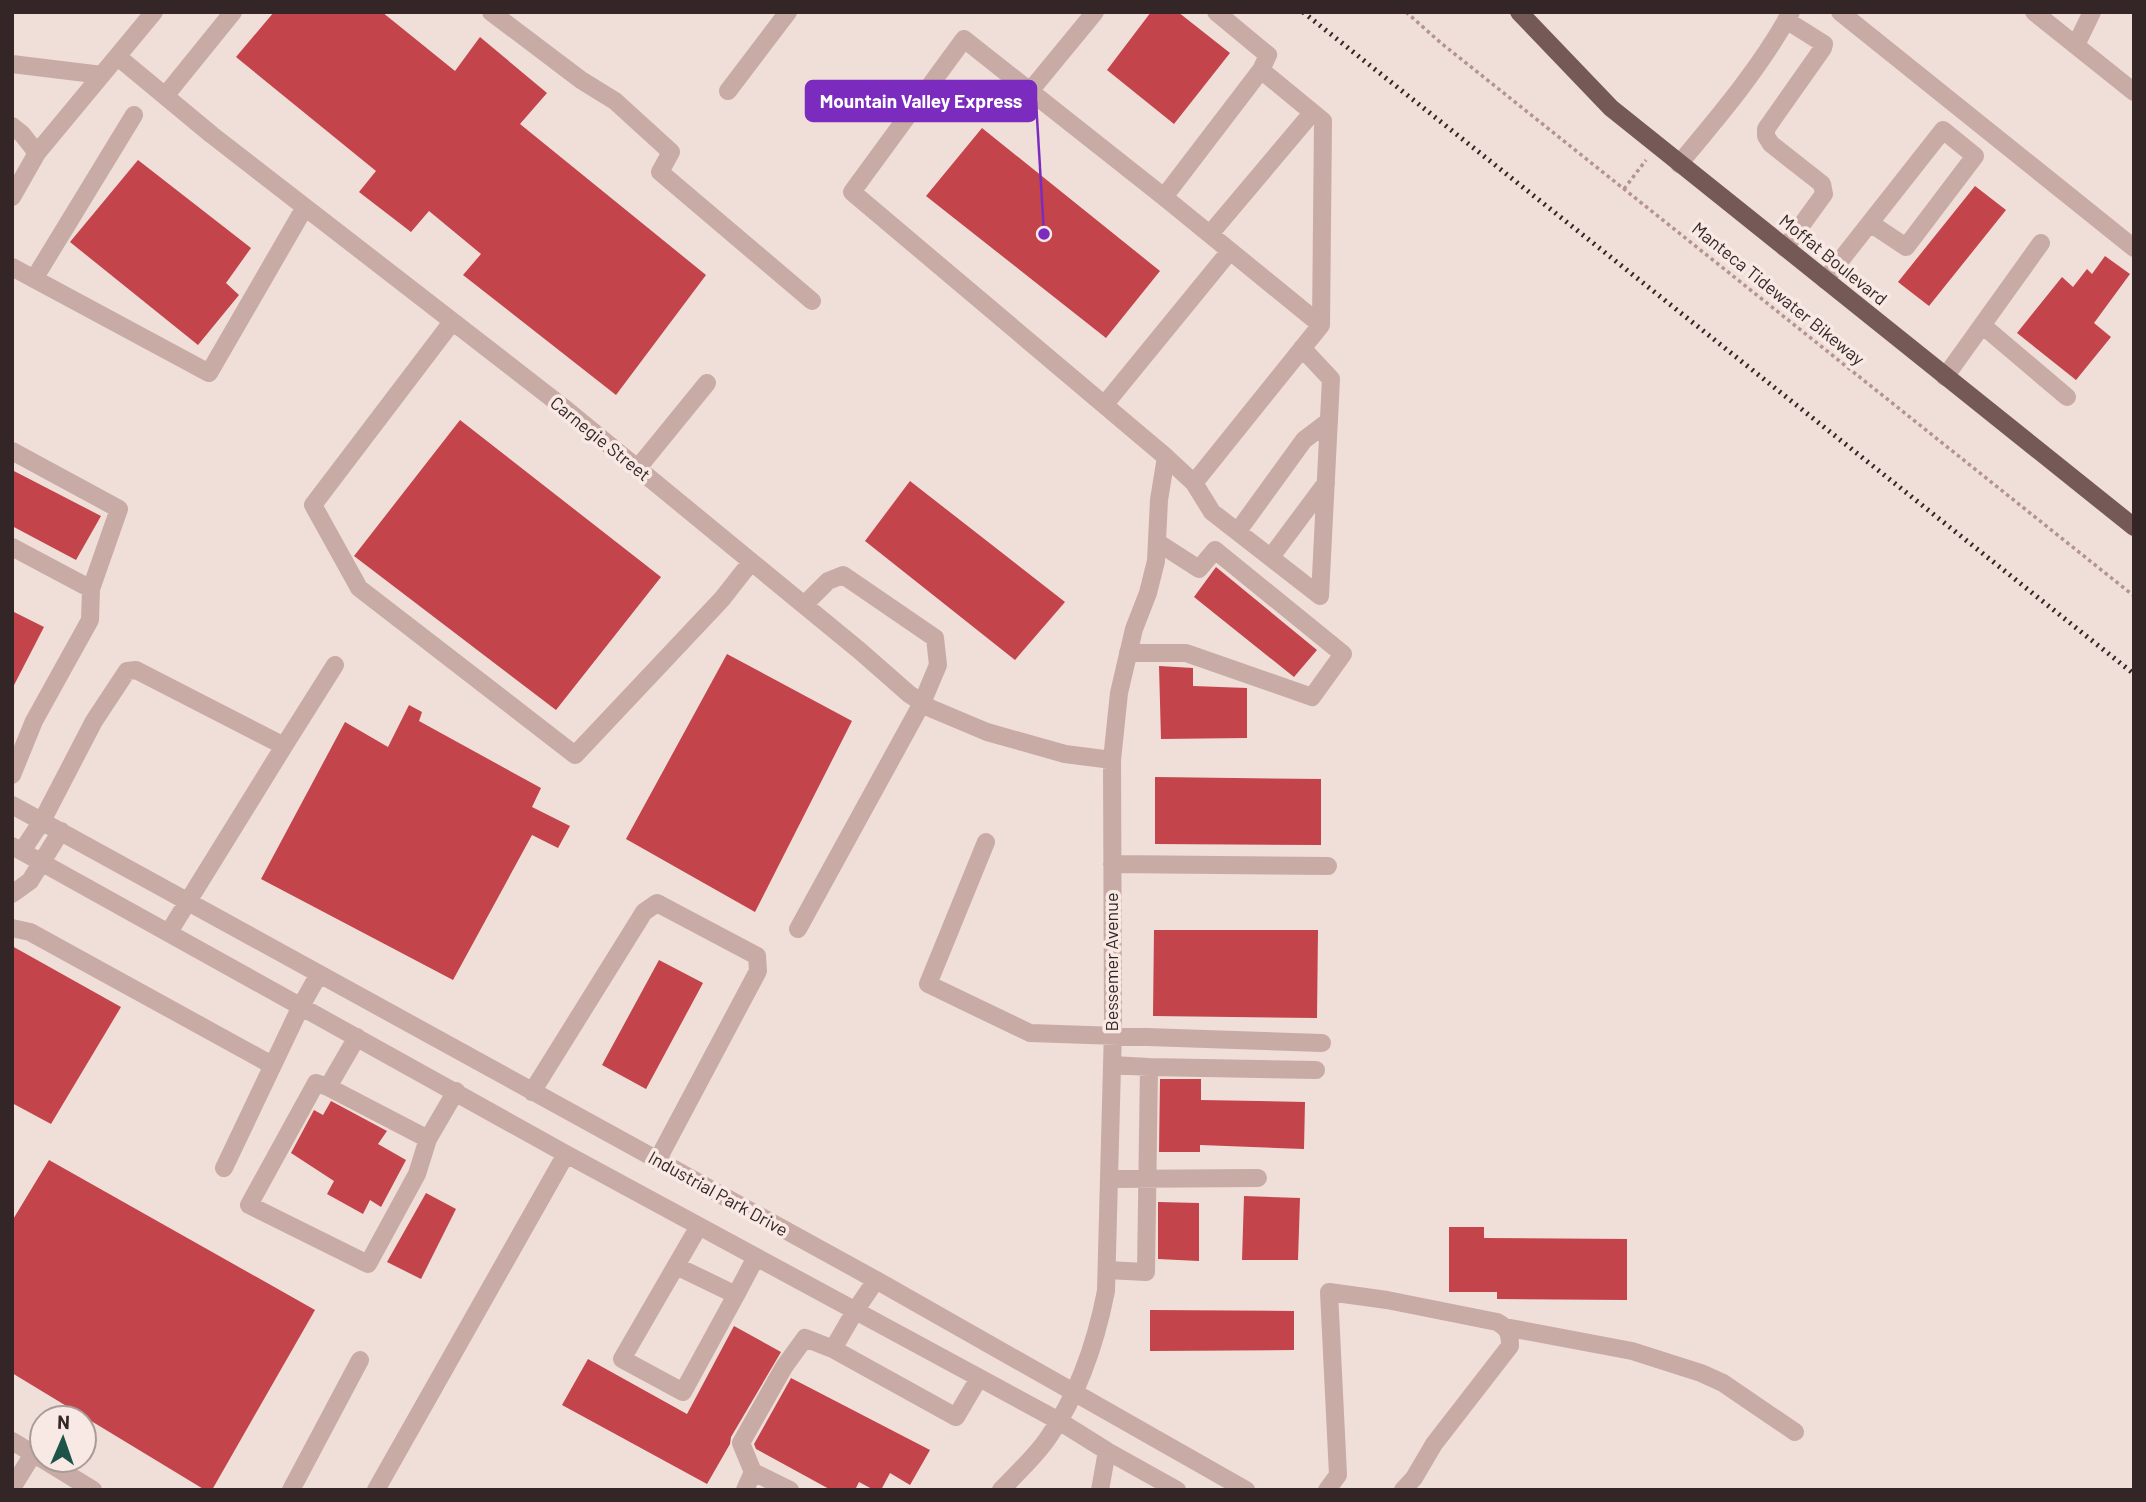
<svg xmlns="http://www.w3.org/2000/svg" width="2146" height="1502" font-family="Barlow,sans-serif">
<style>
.building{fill:#c3444a}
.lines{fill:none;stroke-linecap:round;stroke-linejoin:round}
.path{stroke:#b3948f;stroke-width:3.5;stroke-dasharray:3.5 3.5;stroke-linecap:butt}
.minor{stroke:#c8aba5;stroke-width:18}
.major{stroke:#755957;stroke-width:18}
.rail{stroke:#342626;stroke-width:5;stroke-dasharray:2 5;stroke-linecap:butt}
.labels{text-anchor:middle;stroke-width:7;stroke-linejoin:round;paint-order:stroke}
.street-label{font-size:18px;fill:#342626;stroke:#f8e9e4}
.leader{fill:none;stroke:#7b2cbf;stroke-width:2.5}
.callout-dot{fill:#7b2cbf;stroke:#f8e9e4;stroke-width:2.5}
.callout{fill:#7b2cbf;stroke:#7b2cbf;stroke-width:2.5}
.callout-label{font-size:19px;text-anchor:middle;font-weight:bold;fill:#fff}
</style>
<rect width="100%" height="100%" fill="#f0ded8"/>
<!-- building -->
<path class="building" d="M274 12H382L455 71 480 37 547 93 520 124 706 275 616 395 463 275 481 254 429 211 411 232 359 192 376 171 236 57Z
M1151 12H1178L1230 53 1174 124 1107 70Z
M982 128 1160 271 1106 338 926 196Z
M138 160 251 248 226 283 239 295 198 345 70 242Z
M1975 186 2006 210 1929 306 1898 282Z
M2105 256 2130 274 2094 323 2111 337 2076 380 2017 333 2062 277 2073 287 2087 269 2092 274Z
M460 420 661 577 556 710 354 556Z
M12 470 101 516 76 560 12 526Z
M910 481 1065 602 1015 660 865 541Z
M1216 567 1317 650 1294 677 1194 597Z
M12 611 44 627 12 689Z
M727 654 852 721 755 912 626 839Z
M1159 666 1193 668V686L1247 688V738L1161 739Z
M409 705 422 712 419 721 541 788 532 807 570 826 558 848 532 835 453 980 261 879 345 722 388 747Z
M1155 777 1321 779V845L1155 844Z
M1154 930H1318L1317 1018 1153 1016Z
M12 946 121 1007 51 1124 12 1103Z
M659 960 703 983 646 1089 602 1065Z
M1160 1079H1201V1100L1305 1102 1304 1149 1200 1145V1152H1159Z
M331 1101 387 1131 378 1144 406 1160 381 1207 370 1200 363 1214 327 1194 334 1181 291 1153 314 1110 323 1115Z
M49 1160 315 1310 212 1490H205L12 1373V1221Z
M426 1193 456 1209 421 1279 387 1262Z
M1244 1196 1300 1198 1298 1260H1242Z
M1158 1202 1199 1203V1261L1158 1259Z
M1449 1227H1484V1238L1627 1239V1300L1497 1299V1292H1449Z
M1150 1310 1294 1311V1350L1150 1351Z
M734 1326 781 1352 731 1437 730 1444 707 1484 562 1405 588 1359 687 1414Z
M791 1378 930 1450 910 1485 890 1473 881 1490H874L859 1482 855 1490H831L756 1449 754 1444Z"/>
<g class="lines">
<!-- path -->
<path class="path" d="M1406 12 1441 43 2134 596
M1624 189 1646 160"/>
<!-- minor -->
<path class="minor" d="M491 12 581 80 615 101 671 152 660 172 812 301
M1840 12 2134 248
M2034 12 2134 92
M2076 45 2092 12
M118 57 212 135 563 407 860 651 909 694 930 708 987 732 1065 754 1112 760
M12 64 102 75
M728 91 788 12
M1030 91 1095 12
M165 96 233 12
M12 126 22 134 37 153
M1679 164C1720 115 1760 68 1791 12
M12 197 37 153 154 12
M1164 197 1261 70 1268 55 1216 12
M1210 234 1312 113
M1785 248 1824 194 1822 184 1771 144 1766 136V129L1823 48 1824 44 1786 20
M12 267 209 373 305 207
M34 279 134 115
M1825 280 1943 130 1975 156 1906 247 1870 223
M452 322 313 505 359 588 575 755 722 599 751 562
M1982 325 2067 397
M1302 348 1331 379 1320 596
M1945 377 2041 243
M1105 404 1230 251
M12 451 119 509 91 589 12 547
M1166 457 1194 483 1321 325 1323 121 1261 70
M637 469 707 383
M1194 483 1212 512 1320 596
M1238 531 1304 440 1329 421
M1271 557 1326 483
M1128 653H1186L1312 697 1343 654 1215 550 1199 569 1157 542
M12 775 34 721 90 620 91 589
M12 805 876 1280 1246 1490
M986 842 928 984 1030 1033 1322 1043
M12 846 566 1154 1059 1421 1107 1451 1177 1490
M22 851 42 821 94 721 127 671 136 670 284 746 335 665
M1112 864 1328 866
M12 894 30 881 61 831
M12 928 30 932 272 1065
M798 929 922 703 938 665 935 638 843 575 828 581 804 605
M169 932 284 746
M1149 1067 1316 1070
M328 1087 316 1083 249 1205 368 1264 417 1174 428 1139 328 1087 357 1037
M532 1092 644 912 657 903 757 956 758 971 657 1161
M428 1139 456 1091
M224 1168 301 1006 319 974
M1109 1179 1258 1178
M676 1266 736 1295 683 1392 622 1359 699 1226
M1107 1270 1146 1272 1149 1067 1112 1065
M736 1295 756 1257
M1505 1327 1632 1351 1701 1373 1723 1383 1795 1432
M833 1349 956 1417 979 1378
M12 1441 42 1459
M44 1460 93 1490
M753 1472 790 1490
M12 1488 33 1454
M291 1490 360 1360
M376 1490 566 1154
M745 1490 753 1472 741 1443 784 1367 805 1338 833 1349 855 1311 876 1280
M1001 1490C1017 1473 1035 1457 1048 1438 1078 1395 1096 1342 1106 1291L1113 1029 1112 760 1119 693 1134 629 1148 593 1156 561 1159 500 1166 457 852 192 964 39 1164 197 1321 325
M1100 1490 1107 1451
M1327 1490 1338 1475 1329 1292 1387 1300 1497 1322C1508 1328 1510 1333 1510 1346L1434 1444 1414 1478 1403 1490"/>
<!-- major -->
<path class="major" d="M1519 12 1611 108 2134 527"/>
<!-- rail -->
<path class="rail" d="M1303 12 2134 674"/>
</g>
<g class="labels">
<!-- street labels -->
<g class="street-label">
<text transform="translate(1833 260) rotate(39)" y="6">Moffat Boulevard</text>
<text transform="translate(1778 294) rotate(39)" y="6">Manteca Tidewater Bikeway</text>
<text transform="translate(600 439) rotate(39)" y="6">Carnegie Street</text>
<text transform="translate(1112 962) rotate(-90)" y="6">Bessemer Avenue</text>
<text transform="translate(718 1194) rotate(29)" y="6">Industrial Park Drive</text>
</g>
</g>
<!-- callouts -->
<path class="leader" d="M1044 234L1036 101"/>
<circle class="callout-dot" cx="1044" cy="234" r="7"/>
<rect class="callout" x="806" y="81" width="230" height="40" rx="7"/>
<g class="callout-label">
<text x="921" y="108">Mountain Valley Express</text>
</g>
<!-- border -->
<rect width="2146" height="1502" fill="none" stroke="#342626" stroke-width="28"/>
<!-- north arrow -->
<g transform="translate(63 1439) rotate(2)"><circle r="33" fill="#f8e9e4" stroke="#aa9b98" stroke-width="2"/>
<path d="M0-5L12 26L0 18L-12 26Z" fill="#1d5447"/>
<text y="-10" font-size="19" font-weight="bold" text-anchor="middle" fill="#342626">N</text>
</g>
</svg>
